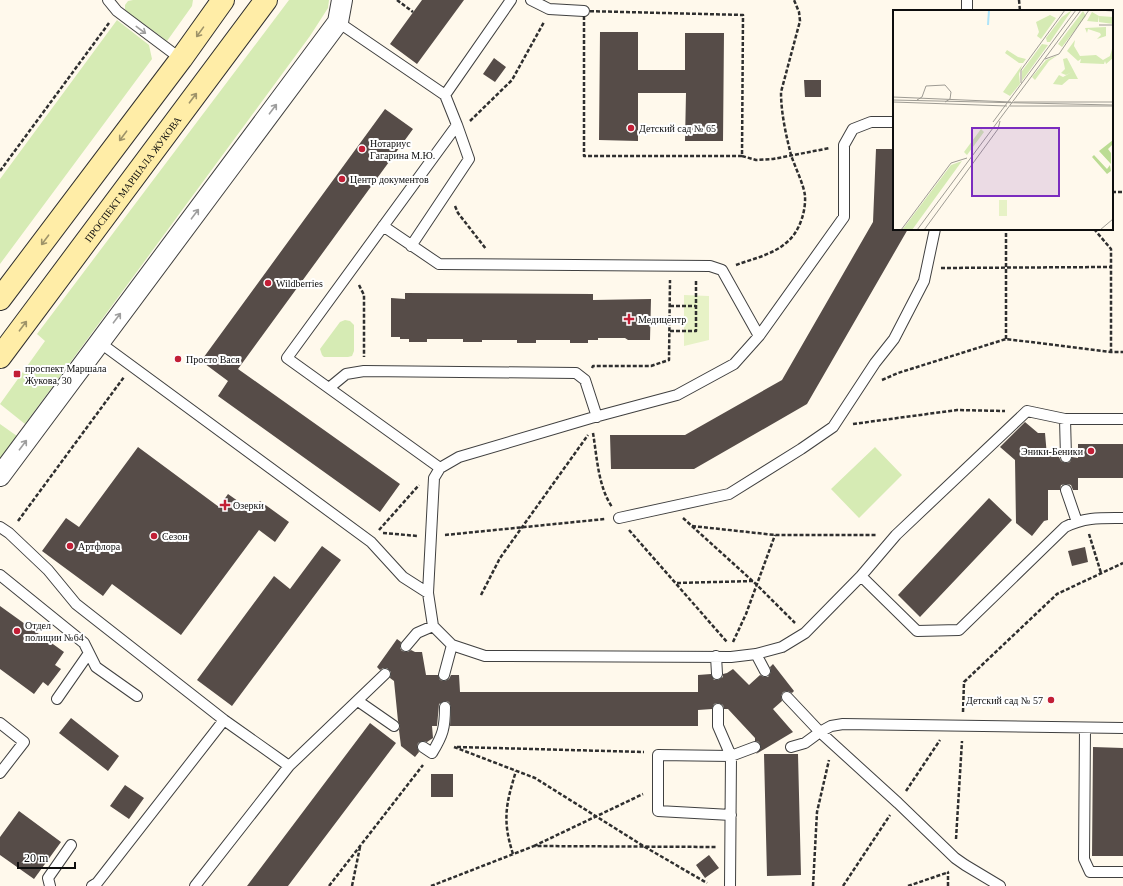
<svg xmlns="http://www.w3.org/2000/svg" width="1123" height="886" font-family="'Times New Roman',serif">
<style>
.green{fill:#d6ebb4}
.pitch{fill:#e7f2c6}
.building{fill:#564c48}
.lines{fill:none;stroke-linecap:round;stroke-linejoin:round}
.lane-casing{stroke:#404040;stroke-width:12}
.street-casing{stroke:#404040;stroke-width:22}
.secondary-casing{stroke:#2f2f2f;stroke-width:24}
.path{stroke:#2f2f2f;stroke-width:2.5;stroke-dasharray:4 2;stroke-linecap:butt}
.lane{stroke:#fff;stroke-width:10}
.street{stroke:#fff;stroke-width:20}
.secondary{stroke:#ffeda7;stroke-width:22}
.oneway{stroke:#9e9e9e}
.oneway2{stroke:#9e9369}
.poi-dot{fill:#c21f36;stroke:#fff;stroke-width:1.5}
.labels{text-anchor:middle;stroke-width:4;stroke-linejoin:round;paint-order:stroke}
.poi-label{font-size:10px;fill:#0d0d0d;stroke:#fff;text-anchor:start}
.street-label{font-size:10px;fill:#0d0d0d;stroke:#fff}
.inset-river{fill:none;stroke:#aee4f9;stroke-width:2}
.inset-road{fill:none;stroke:#9e9b93;stroke-width:1}
.view{fill:#7b2cbf;fill-opacity:0.15;stroke:#7b2cbf;stroke-width:2}
.inset-edge{fill:none;stroke:#0d0d0d;stroke-width:2}
</style>
<rect width="100%" height="100%" fill="#fff9ec"/>
<!-- green -->
<path class="green" d="M133 0H193L192 6 167 41 125 10V5L128 1Z
M289 0H329L328 8 310 36 25 424 0 404 45 341 37 334Z
M117 20 149 45 152 59 0 264V179Z
M345 320 350 321 354 325V351L352 356 348 357H324L322 355 320 349 340 322Z
M0 424 17 436 0 458Z
M875 447 902 475 859 518 831 489Z"/>
<!-- pitch -->
<path class="pitch" d="M684 295 709 296V340L684 346Z"/>
<!-- building -->
<path class="building" d="M422 0H464L417 64 390 44Z
M600 32H638V70H685V33H724L723 141H685L686 93H638V141L599 140Z
M494 58 506 67 495 82 483 74Z
M804 80H821V97H805Z
M385 109 413 129 238 369 400 484 380 512 218 396 228 381 201 361Z
M876 149H894V229H908L807 404 694 469H611L610 435H685L782 380 873 222Z
M405 293 593 294V300L651 299 650 340H628L625 338H598V340H588V343H570V340H536V343H517V340H482V342H463V339H427V342H409V339H400V337H391V298L405 299Z
M1025 422 1038 433H1045L1047 456 1059 457 1061 461 1066 463 1070 462 1072 457 1078 458V444H1123V478H1078V490H1073L1071 485 1067 484 1061 485 1060 490H1048V520L1044 521 1032 536 1016 523 1015 460 1000 447Z
M138 447 219 507 228 494 252 511 260 501 289 522 275 542 259 530 181 635 112 584 103 596 42 551 66 518 79 527Z
M989 498 1012 520 920 617 898 595Z
M322 546 341 560 232 706 197 680 274 576 290 589Z
M1085 547 1088 562 1072 566 1068 551Z
M0 606 64 652 55 665 61 669 48 686 43 682 34 694 0 669Z
M397 639 401 642 400 648 402 651 408 652 411 650 415 652H422L426 675H438L440 680 445 681 449 679 451 675H459L460 692H698V675L711 674 714 680H718L723 677V674L727 673 733 669 749 685 760 675 764 677H768L771 672 770 667 773 664 794 691 792 693 788 691 783 692 781 696 782 701 773 709 793 732 756 754 761 748 759 742 755 741V738L728 709H724L723 705 718 703 714 704 712 709 698 710V726H450L451 707 449 702 445 701 439 704 437 726H432L433 738 427 742 423 741 418 743 417 747 419 752 415 757 401 746 399 730 400 726 398 721 394 681 390 678 391 672 387 668H383L380 670 377 667Z
M71 718 119 756 108 771 59 733Z
M370 723 396 743 288 886H247Z
M1093 747 1123 748V856H1092Z
M764 754H798L801 875 767 876Z
M431 774H453V797H431Z
M125 785 144 798 129 819 110 806Z
M19 811 61 842 34 879 0 855V837Z
M709 855 719 868 705 878 696 865Z"/>
<g class="lines">
<defs>
<path id="lane" d="M108 0 117 11 181 59
M531 0 549 9 584 11
M967 0V11
M338 22 445 95 457 125 287 358 440 468
M445 95 511 0
M894 122H871L853 129 844 145V217L759 336 734 364 677 395 591 418 459 457 440 468 434 478 428 593 433 626 452 645 485 656 731 657 756 654 782 647 805 633 861 576 896 535 1027 411 1065 419H1123
M383 226 439 264 710 266 722 270 759 336
M411 246 469 159 457 125
M99 342 371 542 403 577 428 593
M329 388 346 374 364 371 576 373 585 380 597 417
M1065 419 1066 457
M1066 490 1077 522
M619 518 729 494 801 449 833 427 875 363 894 339 924 281 935 229
M0 527 9 533 48 570 76 604 224 720 289 766
M0 575 84 643 96 667 137 696
M861 576 917 631 959 630 1065 527C1085 517 1101 518 1123 518
M406 646 417 633 433 626
M756 654 765 671
M716 656 717 674
M444 675 452 645
M787 697 820 732 831 726 843 724 1123 728
M57 699 89 653
M358 701 394 726
M718 709V726L731 756 730 886
M0 723 24 742 0 773
M1085 728 1084 859 1090 872H1123
M423 747 432 753C443 735 445 728 445 707
M791 747 805 743 820 732 898 803 955 858 965 865 1000 886
M731 815 658 811V755L731 756 755 747
M50 886 48 878 71 845
M92 886 97 883 224 720
M195 886 289 766 385 674"/>
<path id="street" d="M0 476 338 22 342 0"/>
<g id="secondary">
<path d="M0 299 181 59 223 0"/>
<path id="s1" d="M0 357 266 0"/>
</g>
</defs>
<!-- lane casing -->
<use href="#lane" class="lane-casing"/>
<!-- street casing -->
<use href="#street" class="street-casing"/>
<!-- secondary casing -->
<use href="#secondary" class="secondary-casing"/>
<!-- path -->
<path class="path" d="M397 0 413 12
M1019 0 1020 11
M584 11 743 15 742 156H584Z
M470 121 512 80 544 22
M742 156 756 160 773 159 830 148
M0 171 109 23
M1112 192H1123
M455 206 458 213 486 249
M1094 229 1111 249V352
M736 265C752 259 772 255 786 243 799 233 806 212 805 196 804 185 795 167 791 155 786 135 781 113 781 92L800 21 799 12 794 0
M941 268 1110 267
M359 285 364 295V357
M670 306H696
M670 331H696V280
M1006 339V229
M592 368 593 366H651L669 360 670 280
M882 380 898 373 1006 339 1111 352H1123
M853 424 957 410 1005 411
M593 433C597 457 598 486 612 507
M683 518 757 585 795 623
M18 521 124 377
M692 526 775 535H876
M379 530 419 485
M629 530 727 642
M383 533 418 536
M1089 534 1101 573
M445 535 605 519
M677 583 753 581
M481 595 500 558 588 435
M733 642 746 614 775 535
M963 712 964 682 1057 594 1123 563
M454 747 535 778 645 847 707 883
M457 747 644 752
M906 791 940 740
M956 839 962 741
M534 846 643 794
M513 854C502 820 506 804 516 771
M329 886 423 765
M352 886 360 847
M431 886 534 846 717 847
M813 886 817 812 829 760
M843 886 890 815
M908 886 949 872
M948 886V872"/>
<!-- lane -->
<use href="#lane" class="lane"/>
<!-- street -->
<use href="#street" class="street"/>
<!-- secondary -->
<use href="#secondary" class="secondary"/>
</g>
<!-- one-way arrows -->
<defs><path id="oneway-shaft" d="M-6 0H5M1.5-3L5.5 0L1.5 3" fill="none" stroke-width="1.6" stroke-linecap="round" stroke-linejoin="round"/></defs>
<g class="oneway">
<use href="#oneway-shaft" transform="translate(141 30) rotate(37)"/>
<use href="#oneway-shaft" transform="translate(273 109) rotate(-53)"/>
<use href="#oneway-shaft" transform="translate(195 214) rotate(-53)"/>
<use href="#oneway-shaft" transform="translate(117 318) rotate(-53)"/>
<use href="#oneway-shaft" transform="translate(23 445) rotate(-53)"/>
</g>
<g class="oneway2">
<use href="#oneway-shaft" transform="translate(200 32) rotate(126)"/>
<use href="#oneway-shaft" transform="translate(193 98) rotate(-53)"/>
<use href="#oneway-shaft" transform="translate(123 136) rotate(127)"/>
<use href="#oneway-shaft" transform="translate(45 240) rotate(127)"/>
<use href="#oneway-shaft" transform="translate(23 326) rotate(-53)"/>
</g>
<!-- markers -->
<g class="poi-dot">
<circle cx="631" cy="128" r="4"/>
<circle cx="362" cy="149" r="4"/>
<circle cx="342" cy="179" r="4"/>
<circle cx="268" cy="283" r="4"/>
<path d="M627 313h4v4h4v4h-4v4h-4v-4h-4v-4h4z"/>
<circle cx="178" cy="359" r="4"/>
<rect x="13" y="370" width="8" height="8" rx="2"/>
<circle cx="1091" cy="451" r="4"/>
<path d="M223 499h4v4h4v4h-4v4h-4v-4h-4v-4h4z"/>
<circle cx="154" cy="536" r="4"/>
<circle cx="70" cy="546" r="4"/>
<circle cx="17" cy="631" r="4"/>
<circle cx="1051" cy="700" r="4"/>
</g>
<g class="labels">
<!-- poi labels -->
<g class="poi-label">
<text x="639" y="132">Детский сад № 65</text>
<text x="370" y="147">Нотариус<tspan x="370" dy="12">Гагарина М.Ю.</tspan></text>
<text x="350" y="183">Центр документов</text>
<text x="276" y="287">Wildberries</text>
<text x="638" y="323">Медицентр</text>
<text x="186" y="363">Просто Вася</text>
<text x="25" y="372">проспект Маршала<tspan x="25" dy="12">Жукова, 30</tspan></text>
<text x="1083" y="455" text-anchor="end">Эники-Беники</text>
<text x="233" y="509">Озерки</text>
<text x="162" y="540">Сезон</text>
<text x="78" y="550">Артфлора</text>
<text x="25" y="629">Отдел<tspan x="25" dy="12">полиции №64</tspan></text>
<text x="1043" y="704" text-anchor="end">Детский сад № 57</text>
</g>
<!-- street labels -->
<g class="street-label">
<text dy="4" stroke="none"><textPath href="#s1" startOffset="222">ПРОСПЕКТ МАРШАЛА ЖУКОВА</textPath></text>
</g>
</g>
<!-- overview -->
<g transform="translate(893 10)">
<rect width="220" height="220" fill="#fff9ec"/>
<path d="M179 0 157 32H154L153 28 169 7ZM190 1 193 6 169 37 165 34ZM199 2 206 6 205 12 194 11ZM157 5 163 8 148 29 144 26 146 22 143 12ZM206 6 220 7V14L206 12ZM213 17V26L204 29 208 25 207 23 195 19 194 23 192 18ZM182 30 181 36 187 46 203 45 210 50 217 46 219 39 220 48 213 54 212 51 211 54 187 53 188 49 185 51 174 41ZM149 34 155 35 129 71V61ZM114 40 125 47 133 49 130 53H126L112 43ZM165 45 156 51 142 70 139 67 153 50ZM174 48 185 69H176L169 75 160 74 166 65 170 67 179 62 173 65 168 63 172 59 170 49ZM129 55 126 64 127 74 117 86 110 82ZM88 119 91 122 74 145 71 142ZM69 151 19 220H9L58 155Z" fill="#d6ebb4"/>
<path d="M220 130V134L215 139 218 143V154L206 141ZM201 145 214 159 217 155 218 161 214 164 199 147Z" fill="#bbdc93"/>
<path d="M106 190H114V206H106Z" fill="#e7f2c6"/>
<path class="inset-river" d="M95 15 96 0"/>
<path class="inset-road" d="M205 0 220 1M206 15H220M152 49 166 44 196 0M128 73V60L172 0M0 87 118 92M0 90 220 95M24 90 29 87 33 76 52 75 58 82 57 89 52 92M0 92 114 96M121 92H220M117 96H220M100 112 183 0M8 220 58 153 74 148M24 220 188 0M31 220 105 119 107 111M207 220 220 209"/>
<path class="view" d="M79 118H166V186H79Z"/>
<rect width="220" height="220" class="inset-edge"/>
</g>
<!-- scale -->
<path d="M18 862v6h57v-6" fill="none" stroke="#0d0d0d" stroke-width="2"/>
<text x="24" y="862" font-size="12" fill="#0d0d0d" stroke="#ffffff" stroke-width="3" paint-order="stroke">20 m</text>
</svg>
